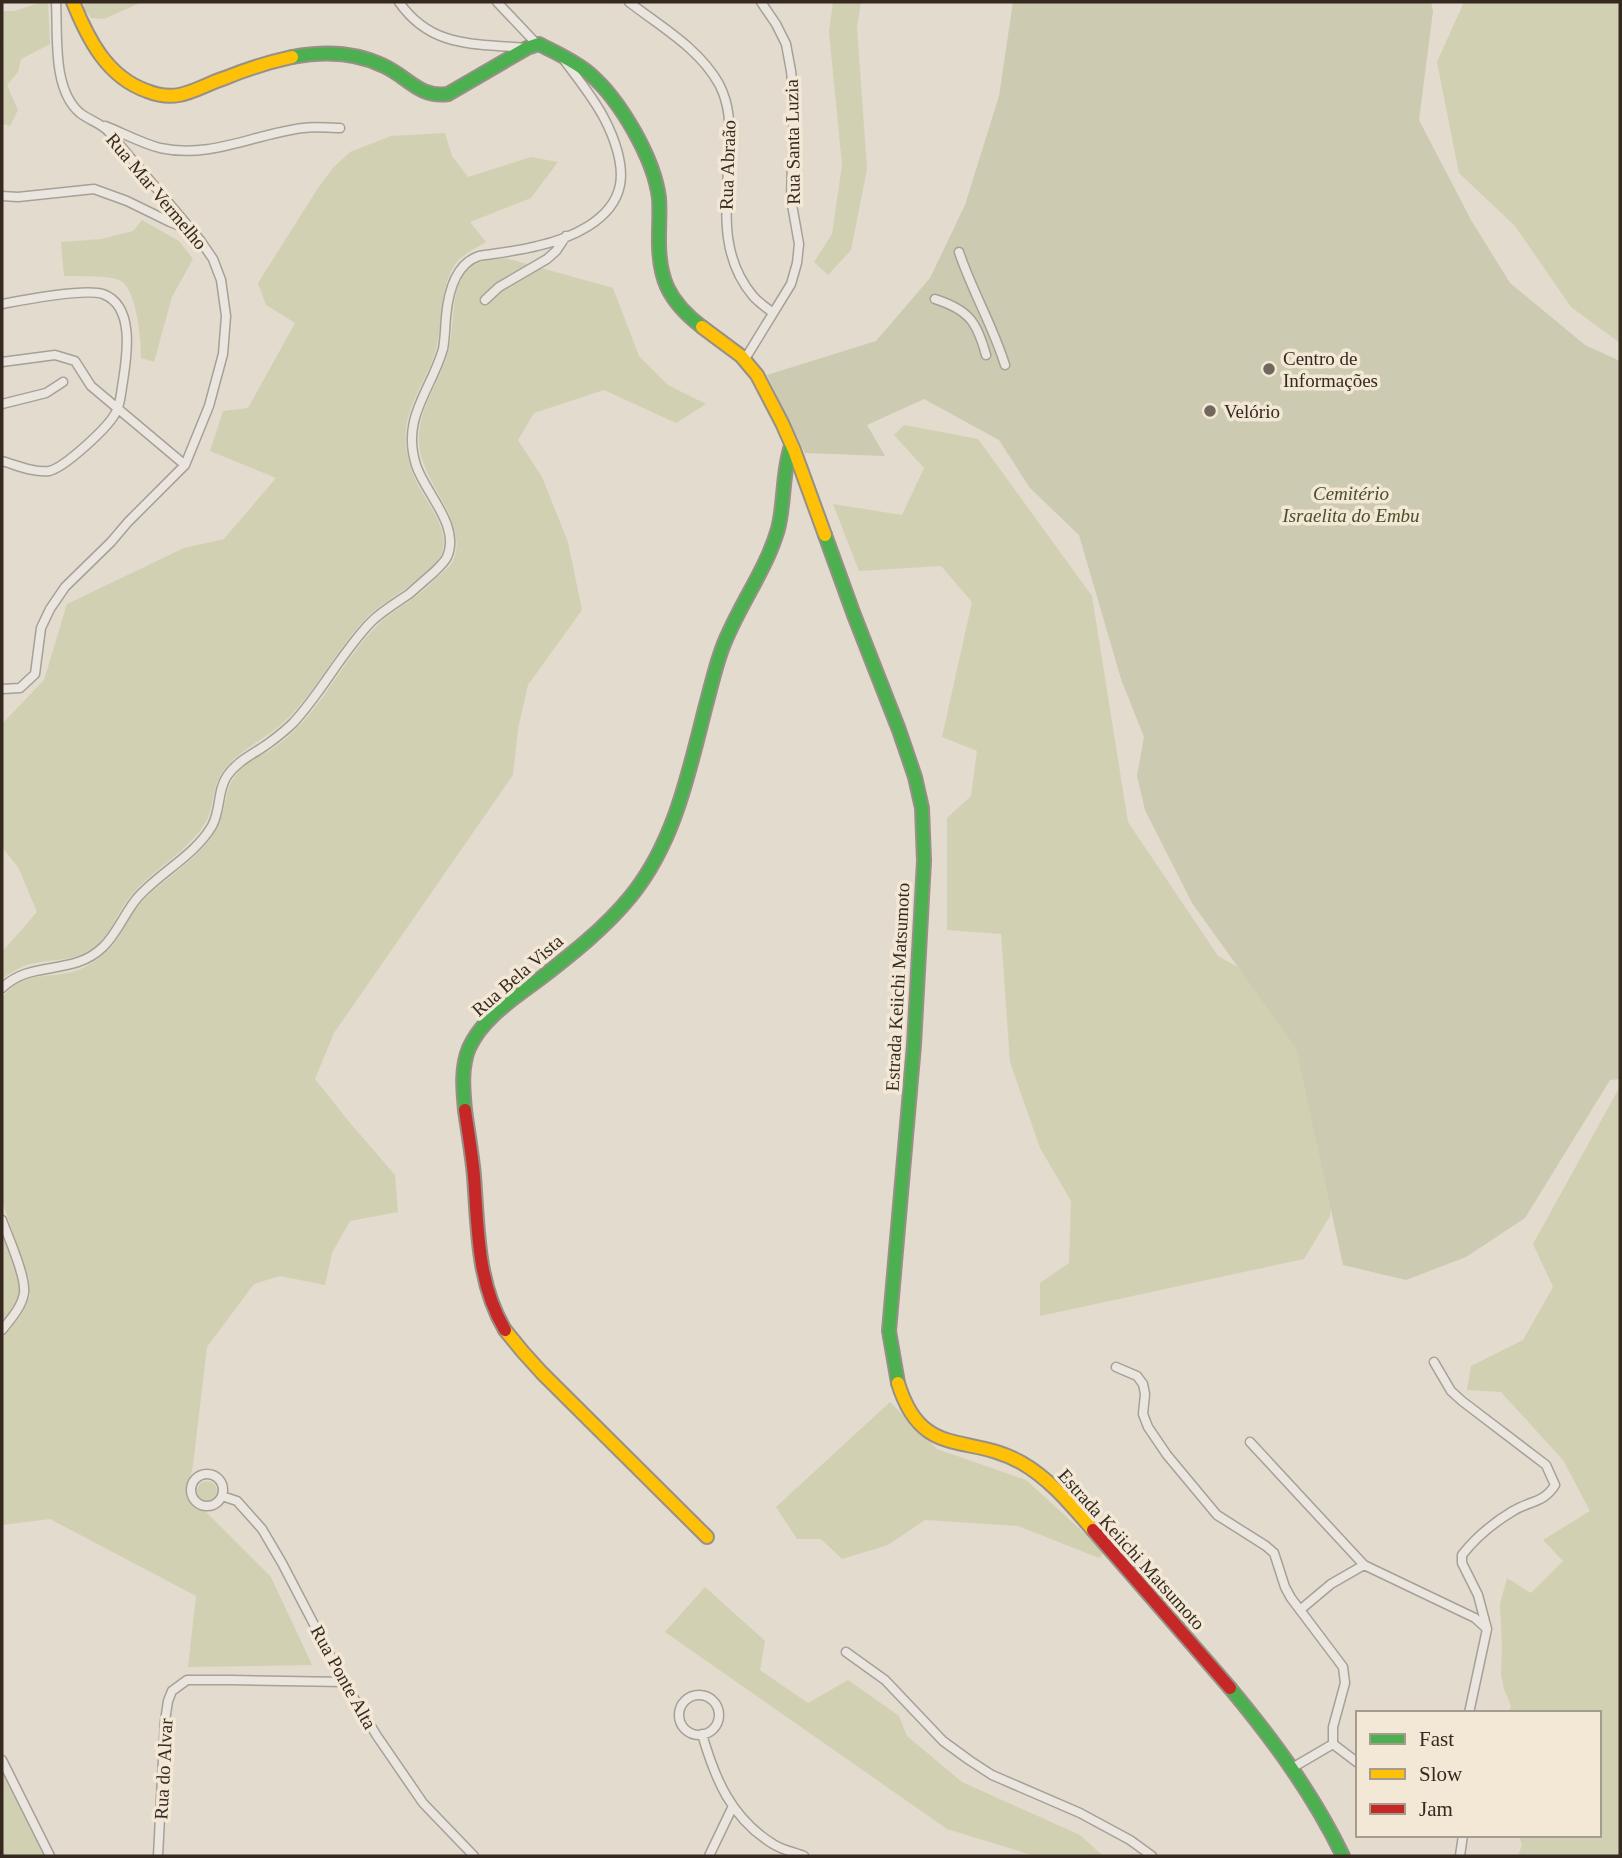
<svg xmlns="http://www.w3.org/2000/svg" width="1622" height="1858" font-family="Georgia,serif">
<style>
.green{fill:#d2d0b2}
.cemetery{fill:#cccab1}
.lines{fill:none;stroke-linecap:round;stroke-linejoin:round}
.street-casing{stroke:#a7a097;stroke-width:11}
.fast-casing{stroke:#979086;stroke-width:16}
.slow-casing{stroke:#979086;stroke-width:16}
.jam-casing{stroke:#979086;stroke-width:16}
.street{stroke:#eae6df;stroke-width:8}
.fast{stroke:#4caf50;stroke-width:12}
.slow{stroke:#ffc107;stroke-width:12}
.jam{stroke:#c62828;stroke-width:12}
.poi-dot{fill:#72675d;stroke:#f2e8d5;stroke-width:2.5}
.labels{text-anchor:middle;stroke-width:7;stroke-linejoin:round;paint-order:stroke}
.street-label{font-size:19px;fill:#352920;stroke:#f2e8d5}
.poi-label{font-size:19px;fill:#352920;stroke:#f2e8d5;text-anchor:start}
.park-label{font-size:19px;font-style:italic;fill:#485028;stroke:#f2e8d5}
</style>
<rect width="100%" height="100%" fill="#e2dbce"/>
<!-- green -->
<path class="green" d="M42 2H48L50 44 21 59 18 72 7 85 18 110 10 126 2 124V54L4 40 2 39V11H14Z
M84 2H142L104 19 91 18 84 9Z
M833 2H861L857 27 867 169 851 250 828 275 814 262 832 234 842 165 829 32Z
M1464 2H1620V343L1571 307 1515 226 1459 173 1437 62Z
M445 133 452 156 468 177 531 157 558 162 531 198 470 222 486 242C476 248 463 254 456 263 439 287 443 319 437 345 429 380 402 407 406 445 407 458 411 469 416 481 425 501 451 530 442 553 433 575 384 600 366 618 337 649 318 688 288 718 268 739 240 748 223 771 211 788 215 809 204 825 186 852 157 867 135 891 120 906 114 928 99 943 78 963 55 958 30 964 19 967 10 973 2 979V952L37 912 18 867 2 847V724L44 680 67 604 184 548 224 539 276 478 210 451 223 411 248 408 295 323 266 305 258 283 318 188 333 168 350 152 391 136Z
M142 220 179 241 193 259 172 297 154 362 141 358C141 341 137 287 119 280 108 275 77 277 64 276L61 242 102 239 133 231Z
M505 258 613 288 639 356 668 385 706 404 676 423 604 390 534 413 518 440 542 477 568 542 582 610 528 685 518 729 513 775 334 1033 315 1079 351 1124 395 1175 398 1212 350 1221 332 1253 325 1285 280 1276 254 1284 207 1347 193 1465 187 1493 271 1577 312 1665 188 1667 196 1596 50 1519 2 1525V1339L22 1314 30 1296 29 1279 2 1201V998C20 973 42 978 68 973 82 970 95 962 105 953 118 943 123 927 132 914 155 881 198 864 217 828 228 808 222 789 240 770 248 761 260 756 271 750 279 744 288 737 295 730 327 699 345 657 377 626 388 614 402 607 415 597 423 591 431 583 439 576 443 572 450 567 453 561 470 522 421 483 419 443 417 407 442 381 449 348 455 323 450 293 466 271 475 260 492 260 505 258Z
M904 425 978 439 1092 596 1128 822 1218 956 1296 1000 1339 1130 1330 1216 1304 1259 1040 1316V1283L1069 1263 1071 1201 1040 1148 1010 1062 1001 934 947 930V818L971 796 977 751 942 737 972 602 941 566 859 571 833 504 902 515 924 468 894 435Z
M1620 1089V1856H1518L1522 1845 1519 1835H1599V1713H1508L1511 1706 1504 1689 1501 1674 1502 1646 1500 1604 1507 1578 1531 1593 1563 1561 1543 1540 1590 1511 1563 1460 1501 1392 1467 1390 1471 1366 1523 1340 1553 1287 1533 1244 1618 1090Z
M2 1234C7 1249 22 1278 19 1294 17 1305 8 1314 2 1322Z
M890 1402 937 1449 1026 1480 1105 1552 1099 1558 1018 1526 925 1520 888 1545 842 1559 821 1539H797L776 1507Z
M197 1491a10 10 0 1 1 20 0a10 10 0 1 1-20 0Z
M705 1587 765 1641 760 1670 808 1703 848 1680 899 1716 907 1736 962 1782 1080 1835 1103 1856H1035L947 1829 665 1632Z
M2 1771 45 1856H2Z"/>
<!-- cemetery -->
<path class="cemetery" d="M1013 2H1431L1433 11 1419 120 1471 220 1510 283 1585 345 1620 361V1079L1610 1080 1525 1218 1466 1257 1406 1280 1343 1265 1296 1048 1192 903 1145 810 1137 776 1144 737 1121 679 1079 535 1030 488 999 440 924 399 867 425 885 456 805 453 767 375 876 341 930 278 965 205 999 96Z"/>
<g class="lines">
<defs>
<path id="street" d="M399 2C432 49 475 43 525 48
M497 2 534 41 539 44
M629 2C661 27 699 48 719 84 730 105 730 125 729 147 728 199 716 252 753 296 759 303 767 308 773 313
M105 126C123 133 141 143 160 148 211 159 254 134 303 128 315 126 328 128 340 128
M2 196 18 197 94 189 127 201 170 222 190 230
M959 252C972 291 993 326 1005 365
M935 299C969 310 977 322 986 355
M485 300 499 287 547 259 556 251 566 236
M2 304C23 300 83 288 103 294 135 306 127 355 123 381 121 391 121 403 116 412 109 427 64 468 49 471 34 473 16 465 2 461
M745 359 791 284 797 263 799 244 791 199 794 100 791 71 786 44 776 24 761 2
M2 362 55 355 75 361 91 386 185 465
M2 404 46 393 63 382
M2 689 20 688 35 674 41 628 50 609 65 587 111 542 128 522 185 465 209 406 223 354 226 316 221 280 213 259 200 240 108 131C100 123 89 120 80 113 52 89 58 36 56 2
M2 988C32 959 72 977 103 947 118 933 125 911 139 896 162 871 195 855 212 826 221 810 217 791 227 776 238 760 254 754 269 743 277 737 286 730 293 723 322 692 341 653 371 622 382 611 396 603 409 594 417 587 425 580 433 573 438 568 444 563 447 557 461 526 425 493 416 465 401 417 431 391 443 349 445 339 445 328 446 317 448 294 455 264 479 256 498 253 518 251 537 246 569 239 613 221 620 185 624 164 614 137 604 118 593 97 578 79 564 60
M2 1220C8 1237 26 1276 24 1293 22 1307 10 1320 2 1330
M1434 1362 1451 1391 1462 1401 1546 1465 1555 1485C1544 1503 1529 1501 1513 1511 1493 1523 1476 1537 1462 1555V1563L1478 1595 1487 1629
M1116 1367 1137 1376 1143 1384 1145 1394 1143 1414 1148 1427 1167 1455 1217 1515 1266 1546 1274 1553 1285 1587 1291 1598 1343 1667 1345 1683 1333 1727V1744L1358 1763
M1250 1442 1364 1565 1475 1618 1487 1629 1469 1713
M191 1490a16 16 0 1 1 32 0a16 16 0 1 1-32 0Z
M222 1496 237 1501 262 1529 282 1563 344 1682 377 1736 423 1803 474 1856
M1300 1610 1331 1584 1364 1565
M846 1652 885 1680 943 1741 969 1760 992 1775 1080 1813 1130 1840 1152 1856
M679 1715a20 20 0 1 1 40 0a20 20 0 1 1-40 0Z
M702 1734C715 1779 731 1818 773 1844 782 1850 794 1852 804 1856
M2 1760 50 1856
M1292 1768 1333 1744
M158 1856 165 1721 168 1701 172 1691 187 1680H231L344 1682
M709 1856 733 1806
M1460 1856 1463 1835"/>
<path id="fast" d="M292 57C323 51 356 52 384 66 408 77 419 98 448 94L527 48 539 44C556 53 575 61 590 74 620 100 654 158 659 198 660 210 659 223 659 236 658 278 668 301 702 327
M825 535 854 615 899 730 915 777 922 808 924 861 914 1045 889 1331 898 1383
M465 1110C463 1089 461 1067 469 1048 483 1017 516 997 541 978 573 953 605 928 631 896 675 842 689 771 706 705 711 687 715 668 722 649 737 608 766 571 778 529 785 502 782 473 791 446
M1230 1688C1274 1741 1313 1794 1343 1856"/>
<path id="slow" d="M73 2C88 39 107 77 147 91 157 95 168 97 179 95 195 92 209 83 225 78 247 69 269 62 292 57
M702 327 741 356 757 375 782 423 794 450 825 535
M505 1330 523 1352 542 1373 707 1537
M898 1383C922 1461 968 1432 1022 1463 1050 1479 1072 1506 1093 1530"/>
<path id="jam" d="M465 1110C468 1132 472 1154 474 1176 478 1229 477 1283 505 1330
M1093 1530 1230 1688"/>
</defs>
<!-- street casing -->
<use href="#street" class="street-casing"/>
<!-- fast casing -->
<use href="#fast" class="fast-casing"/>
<!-- slow casing -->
<use href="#slow" class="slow-casing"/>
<!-- jam casing -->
<use href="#jam" class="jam-casing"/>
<!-- street -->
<use href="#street" class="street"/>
<!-- fast -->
<use href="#fast" class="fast"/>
<!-- slow -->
<use href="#slow" class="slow"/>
<!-- jam -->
<use href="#jam" class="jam"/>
</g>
<!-- markers -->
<g class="poi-dot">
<circle cx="1269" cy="369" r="7"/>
<circle cx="1210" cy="411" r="7"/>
</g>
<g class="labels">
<!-- street labels -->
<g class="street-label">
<text transform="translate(792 142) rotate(-91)" y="7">Rua Santa Luzia</text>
<text transform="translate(727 165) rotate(-88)" y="7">Rua Abraão</text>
<text transform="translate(157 191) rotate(50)" y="7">Rua Mar Vermelho</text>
<text transform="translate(517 975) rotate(-41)" y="7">Rua Bela Vista</text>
<text transform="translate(897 987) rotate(-87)" y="7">Estrada Keiichi Matsumoto</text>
<text transform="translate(1132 1549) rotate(48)" y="7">Estrada Keiichi Matsumoto</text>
<text transform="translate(344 1677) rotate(61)" y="7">Rua Ponte Alta</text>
<text transform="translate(163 1769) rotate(-87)" y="7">Rua do Alvar</text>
</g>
<!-- poi labels -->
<g class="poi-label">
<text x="1283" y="365">Centro de<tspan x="1283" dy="22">Informações</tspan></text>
<text x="1224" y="418">Velório</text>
</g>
<!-- park labels -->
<g class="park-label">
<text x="1351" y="500">Cemitério<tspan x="1351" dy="22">Israelita do Embu</tspan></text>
</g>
</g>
<!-- border -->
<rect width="1622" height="1858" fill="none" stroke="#352920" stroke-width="7"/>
<!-- legend -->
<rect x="1356" y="1711" width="245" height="126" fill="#f2e8d5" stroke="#a69c8d" stroke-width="2"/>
<rect x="1370" y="1734" width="35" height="10" fill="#4caf50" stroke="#a69c8d" stroke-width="2"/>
<text x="1419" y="1746" font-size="21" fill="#352920">Fast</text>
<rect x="1370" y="1769" width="35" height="10" fill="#ffc107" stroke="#a69c8d" stroke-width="2"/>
<text x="1419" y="1781" font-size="21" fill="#352920">Slow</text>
<rect x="1370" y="1804" width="35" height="10" fill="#c62828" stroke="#a69c8d" stroke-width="2"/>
<text x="1419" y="1816" font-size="21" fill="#352920">Jam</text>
</svg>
